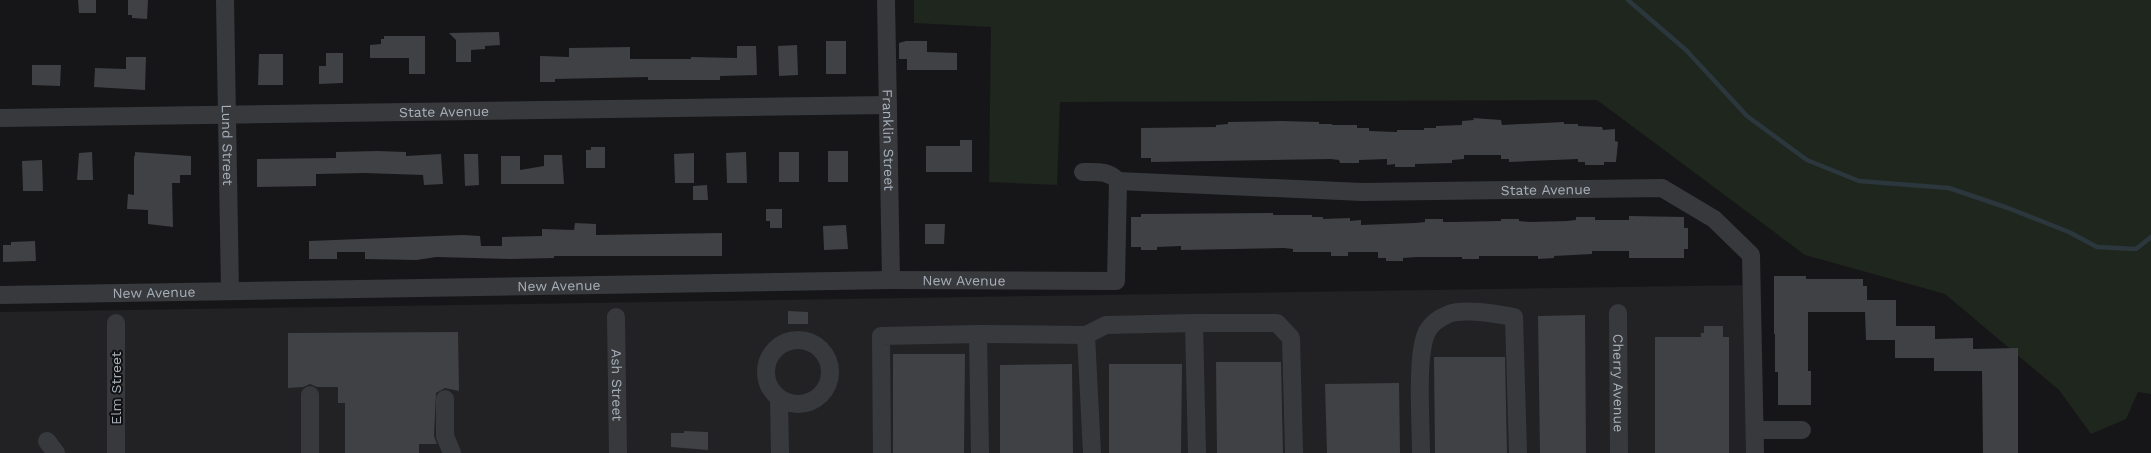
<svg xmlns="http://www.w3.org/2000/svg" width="2151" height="453" font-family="'Work Sans',sans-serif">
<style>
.built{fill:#222225}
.green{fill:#1e261e}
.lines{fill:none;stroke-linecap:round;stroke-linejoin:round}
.stream{stroke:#2b373d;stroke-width:4.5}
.building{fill:#404145}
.minor{stroke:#37393d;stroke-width:18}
.labels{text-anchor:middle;stroke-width:4;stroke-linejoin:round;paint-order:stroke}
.street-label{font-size:14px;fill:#a7afb9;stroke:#111113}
</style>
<rect width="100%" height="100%" fill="#161618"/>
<!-- built -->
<path class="built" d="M1752 285 1747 453H0V312Z"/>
<!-- green -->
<path class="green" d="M914 0H2151V394L2138 392 2126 419 2091 434 2059 390 1945 294 1805 255 1597 100 1060 102 1057 185 989 182 991 27 914 23Z"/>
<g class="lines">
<!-- stream -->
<path class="stream" d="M1628 0 1686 50 1747 116 1807 160 1859 181 1949 188 2008 208 2069 232 2097 247 2136 249 2151 237"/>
</g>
<!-- building -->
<path class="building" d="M78 0H96V13H79Z
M128 0H148L147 19 132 18V15H128Z
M499 32 500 45 485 46V49L471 50V62H456V40L449 33Z
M384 36H425V74H409V58H370V45L381 44V39H384Z
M826 41H846V74H826Z
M906 41H927V52L957 53V70H907V59H899V43Z
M797 45 798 75 779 76 778 46Z
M737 46H756L757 75 720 76V80H648V77L555 79V82H540V56L569 57V48L630 47V59H691V57L737 58Z
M326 53H343V83L319 84V66H326Z
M259 54H283V85H258Z
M126 57H146L145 90 94 87 95 68 126 69Z
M32 65H61L60 86 32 85Z
M1473 118 1501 120 1502 125 1564 122V124H1578V126L1602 127 1603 130 1615 129V141L1618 142 1616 162H1604V165H1585V162H1578V159L1509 162V159H1501V155H1464V159L1452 160V163L1415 164V167H1395V164L1387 165V159L1359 160V163H1340L1339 160 1331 159 1151 162V158H1141V128L1216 127V125L1228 124V122L1281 121 1319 122V124H1332V125H1357V128H1369V131L1397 132V130H1424V128H1436V126L1462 125V121L1474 120Z
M960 140H972V172H926V146H960Z
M591 147H605V168H586V150H591Z
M378 151 406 152V156L441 154 443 184 424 185 423 175 364 173 316 174V186L257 187V159L336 158V152Z
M828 151H848V182H828Z
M92 152 93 180H77L79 153Z
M135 152 191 156V175H180V183H172L173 227 148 224V210L127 209 128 194 134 195V156H135Z
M746 152 747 183H727L726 153Z
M779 152H799V182H779Z
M694 153V183H675L674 154Z
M464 154H478L479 185 465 186Z
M544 155H562L564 184H501V156H520V170L544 166Z
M42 160 43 191H23L22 161Z
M707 185 708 200H693V186Z
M766 209H782V228H770V221H766Z
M1273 213V215H1312V217H1323V219L1350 218V221L1361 220V225L1415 223 1425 222V219H1443V222H1454L1501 221V219H1519V221L1530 222 1567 221 1576 220V217H1595V220H1629V216L1684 217V228H1688V249H1684V258H1629V251H1592V254L1554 256V258L1538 259V256H1479V259H1462V257H1417L1403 258V261H1386V258H1378V252H1348V256H1331V252H1293V249L1284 248 1181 250V246L1157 247V250H1141V247H1131V217H1141V214Z
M575 223 596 224V235L722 233V256H554V258L511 259 436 257 417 260 365 259V252H337V259H309V241L463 235 480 236 481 246H502V237L542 236V229L574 230Z
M925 224H945L944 244H925Z
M846 225 848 249 824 250 823 226Z
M35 241 36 261 3 262V245H11V242Z
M1774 276H1806V279H1863V286H1867V300H1896V326H1935V339L1973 338V349L2018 348V453H1983L1982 371H1934V358H1895V340H1866L1865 312H1808V371H1811V405H1778V372H1775V334H1774Z
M788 311 808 312V324H788Z
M1585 315 1586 453H1540L1538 316Z
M1704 326H1723V337H1729V453H1655V337H1701V333H1704Z
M458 332 459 391 445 388 436 393 434 436 437 444H419V453H345V403H338V387H317L310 384 303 387 288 388V333Z
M893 354H965L964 453H893Z
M1434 357H1505L1507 453H1435Z
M1216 362H1281L1283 453H1217Z
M1072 364 1073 453H1000V365Z
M1109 364H1182L1181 453H1109Z
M1399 383 1400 453H1327L1325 384Z
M684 431 708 432V450L671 447V433H684Z"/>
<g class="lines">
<!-- minor -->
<g class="minor">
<path id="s1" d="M225 0 230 291"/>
<path id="s2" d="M886 0 891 280"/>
<path id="s3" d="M0 118 888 105"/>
<path d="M1083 172C1097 172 1107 170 1118 181"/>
<path id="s4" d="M1118 181 1362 192 1662 188 1714 219 1751 255 1755 453"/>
<path id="s5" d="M0 295 891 280 1116 281 1118 181"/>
<path id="s6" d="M1618 313 1619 453"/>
<path id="s7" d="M616 317 618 453"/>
<path d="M116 323V453"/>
<path d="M1194 323H1277L1291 338 1294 453"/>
<path d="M978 334 1086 335"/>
<circle cx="798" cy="372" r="32"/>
<path d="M310 395V453"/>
<path d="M445 399V436L452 453"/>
<path d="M779 399 780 453"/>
<path d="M1755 430H1802"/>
<path d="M47 441 56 453"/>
<path d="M882 453 881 336 978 334 980 453"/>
<path d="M1092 453 1086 335 1106 325 1194 323 1197 453"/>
<path d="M1421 453C1421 424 1416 358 1426 334 1430 324 1439 318 1449 314 1464 308 1497 314 1514 317L1518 453"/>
</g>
</g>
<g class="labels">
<!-- street labels -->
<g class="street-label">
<text dy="5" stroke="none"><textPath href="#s3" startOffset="444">State Avenue</textPath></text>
<text dy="5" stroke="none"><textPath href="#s2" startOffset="140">Franklin Street</textPath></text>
<text dy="5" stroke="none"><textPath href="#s1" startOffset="145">Lund Street</textPath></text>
<text dy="5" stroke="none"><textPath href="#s4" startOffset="428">State Avenue</textPath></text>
<text dy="5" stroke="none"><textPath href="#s5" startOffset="964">New Avenue</textPath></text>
<text dy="5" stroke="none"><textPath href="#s5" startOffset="559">New Avenue</textPath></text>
<text dy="5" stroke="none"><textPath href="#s5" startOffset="154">New Avenue</textPath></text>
<text dy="5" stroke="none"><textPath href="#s6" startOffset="70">Cherry Avenue</textPath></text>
<text dy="5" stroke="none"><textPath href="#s7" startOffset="68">Ash Street</textPath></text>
<text transform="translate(116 388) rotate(-90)" y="5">Elm Street</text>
</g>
</g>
</svg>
